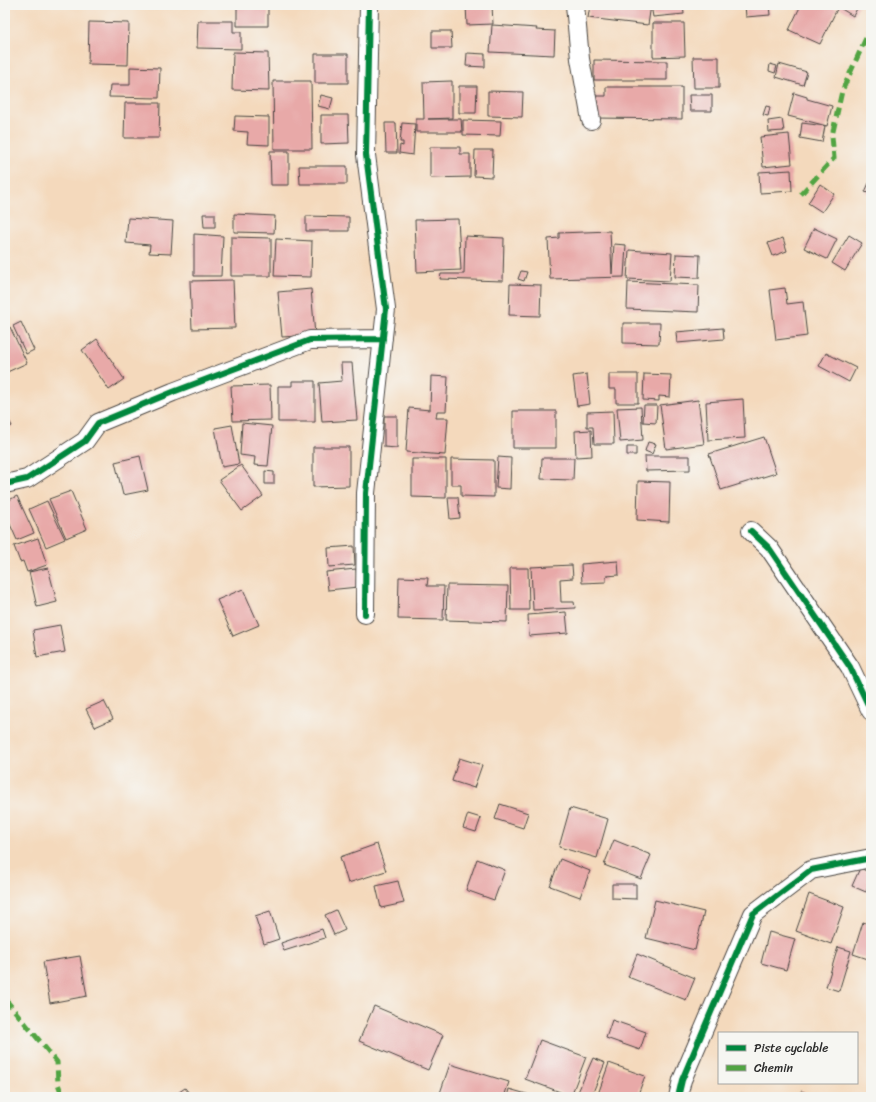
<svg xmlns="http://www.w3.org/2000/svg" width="876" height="1102" font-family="Sriracha,sans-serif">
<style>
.building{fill:#e8a9a8}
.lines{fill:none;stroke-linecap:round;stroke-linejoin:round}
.minor-casing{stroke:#494541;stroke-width:20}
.minor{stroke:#fff;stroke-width:18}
.quiet{stroke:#51a443;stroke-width:5;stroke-dasharray:10 5;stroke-linecap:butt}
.cycleway-casing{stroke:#f6f6f2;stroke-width:8}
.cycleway{stroke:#00873e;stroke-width:6}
</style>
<rect width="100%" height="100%" fill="#f6f6f2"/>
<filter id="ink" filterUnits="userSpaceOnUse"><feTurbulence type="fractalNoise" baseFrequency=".025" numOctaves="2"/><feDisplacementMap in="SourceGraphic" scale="8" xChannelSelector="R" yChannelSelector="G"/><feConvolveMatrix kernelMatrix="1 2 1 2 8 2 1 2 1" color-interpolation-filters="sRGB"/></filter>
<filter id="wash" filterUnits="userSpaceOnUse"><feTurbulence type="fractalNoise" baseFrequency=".012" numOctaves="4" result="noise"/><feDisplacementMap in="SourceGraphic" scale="16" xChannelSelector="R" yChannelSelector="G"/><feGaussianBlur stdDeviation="0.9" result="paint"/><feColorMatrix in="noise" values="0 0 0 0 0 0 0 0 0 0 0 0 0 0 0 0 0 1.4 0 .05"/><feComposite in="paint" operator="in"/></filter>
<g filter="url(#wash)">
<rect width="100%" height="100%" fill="#f4d9bc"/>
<g id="blocks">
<!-- building -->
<path class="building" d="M237 5H268V26H237Z
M466 5H492L493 24 467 25Z
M590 5H651L648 25 588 18Z
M651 5H683L684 14 653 17Z
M745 5H769L770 15 746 17Z
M801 5H829L837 9 820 44 789 30Z
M835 5H859L853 16Z
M198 21H233V32H241V49L197 48Z
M89 22 129 23 128 65 88 64Z
M653 23H684L685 56 653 57Z
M492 25 537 28 536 30 555 31 554 55 490 52Z
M432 31H451L452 48H432Z
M233 52 268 53 269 91 232 90Z
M467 53 485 54V67L466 66Z
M315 54H348V83H315Z
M693 57H719V88H694Z
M594 60 667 61V80H594Z
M770 64 777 66 775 73 769 71Z
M779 64 807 72 803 85 776 77Z
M130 67 160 68 159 98 109 97 110 85H130Z
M273 81H311L312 149H274Z
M452 81V118L428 119H461L462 132H416V119H424L423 82Z
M459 86H477L476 113H459Z
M606 87H682V119L595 118V96H606Z
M488 91 523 92 522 117 488 116Z
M794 93 807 97V99L832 106 827 126 788 116Z
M321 95 333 98 330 109 318 106Z
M689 95H712V111H690Z
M125 103H160L159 138H124Z
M766 106 770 107 768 116 763 115Z
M321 115H348L349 143 321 144Z
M235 116 269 117V145L247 144 248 132 234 131Z
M782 119 784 131 769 132 768 121Z
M463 120 501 121 500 136 463 135Z
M385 123H396L397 153H386Z
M402 123 415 124 413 155 399 153 400 145 403 146V142H400Z
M802 123 825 126 822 142 800 138Z
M789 134 792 164 763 167 760 137Z
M430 147H460V154H470V177L430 178Z
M475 150H493L492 177 474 176Z
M270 151H289V185H271Z
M299 166H347V184H300Z
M791 170 792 191 760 193 759 172Z
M869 183 871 184V194L865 192Z
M820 184 834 194 822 212 808 203Z
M203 214H215V227H204Z
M234 214 275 216 274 233 234 232Z
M306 216 349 217V231H306Z
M128 218 173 221 171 254 149 253 150 245 126 243Z
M458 219 461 270 417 272 415 220Z
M814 228 837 239 827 259 804 248Z
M610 231 612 274 614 244 626 245 624 277 550 279 548 239 559 238V233Z
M194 234 223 236 221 276H194Z
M849 235 862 243 845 271 832 263Z
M465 236 504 238 503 281 440 279 441 274H464Z
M231 237 271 238V276H231Z
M783 238 787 251 773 256 768 243Z
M276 239 312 241 311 277 274 276Z
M629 250 672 253 670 281 627 279Z
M676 254 700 255 699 278 675 277Z
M521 271 527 272 524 281 518 279Z
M233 280 235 328 192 329 190 281Z
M628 282 699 285 698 312 627 309Z
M510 284 541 285 540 316 509 315Z
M785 288 787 304 803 302 807 336 776 340 770 290Z
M311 289 315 335 282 337 278 292Z
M21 322 34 350 26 354 13 326Z
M623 323H660L659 344 623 343Z
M10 327 27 363 5 373V329Z
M723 328 724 339 677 343 676 332Z
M97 339 124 379 109 390 82 350Z
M826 353 856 368 849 382 819 366Z
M341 363H352L357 420 322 422 319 383 342 381Z
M587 374 590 404 577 406 573 376Z
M609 374H638V403H616V389H609Z
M644 374 671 375 670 397 659 396V401L643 400Z
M431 376 448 377 446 411H437L436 418H448L445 455 406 452 409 408 430 410Z
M292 381H315V422H278V386H292Z
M270 385 271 420 233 421 231 386Z
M743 399 745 438 708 440 706 402Z
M698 400 704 444 666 449 660 405Z
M644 405H657L656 423 643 422Z
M641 407 643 440 620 442 617 408Z
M513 411H556V448H513Z
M613 411 614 444H594L593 427H587V412Z
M5 413 12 426 5 430Z
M384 416H397V448L384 447Z
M242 423 272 426 268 466 254 465 255 457 240 455Z
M232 425 239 464 222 467 215 428Z
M591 430 592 456 576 457 575 431Z
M764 437 776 473 721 490 709 454Z
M648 442 656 444 652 454 645 451Z
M313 447H349V486L313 487Z
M627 447H636V455H627Z
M140 456 148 490 123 495 115 462Z
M645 456H690V470L646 471Z
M498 457 511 458 510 489 496 488Z
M542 458H574L573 480 541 479Z
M412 459H446V498L412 497Z
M451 459 494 460V497L461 496V485H451Z
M241 465 263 496 242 511 219 480Z
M265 471 274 472V484H265Z
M638 481 670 482 669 522 637 520Z
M71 491 87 529 66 538 49 499Z
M17 496 34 533 17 540 5 513V502Z
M448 497H458L460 518 450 519Z
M47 501 65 539 46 547 29 509Z
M38 538 47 565 27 572 23 561 20 562 14 546Z
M354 546 355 565 329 567 328 548Z
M618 561 619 575 606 576V582L582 583 581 564Z
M572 565 573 578 560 579 561 602H574L575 608 533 610 531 567Z
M48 568 57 602 37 607 29 572Z
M510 568H528L529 610H511Z
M356 569 358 587 328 590 326 572Z
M399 577 428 578 427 586H444L443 620 398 619Z
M447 585 508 586 507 622 446 620Z
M243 589 259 625 233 636 217 600Z
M566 612 568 633 529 636 528 615Z
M60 625 65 652 37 657 33 630Z
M104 701 113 719 95 727 86 709Z
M459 758 482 765 474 788 452 781Z
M500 804 528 813 523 828 495 819Z
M570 808 608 819 597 858 559 847Z
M468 814 481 818 476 832 463 828Z
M614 840 651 855 641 879 604 865Z
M377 844 386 871 348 883 340 857Z
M477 859 505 870 494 900 466 890Z
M560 859 590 871 580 897 550 886Z
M860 868 871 873V881L866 892 852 886Z
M398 881 404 903 381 908 376 886Z
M612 884H636V899L612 898Z
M809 894 844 907 831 944 796 931Z
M655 900 704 912 695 950 646 938Z
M336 910 345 930 334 935 325 915Z
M270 911 279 939 264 944 255 916Z
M863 922 871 925V960L853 954Z
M322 929 325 938 284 951 281 943Z
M769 932 795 939 786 970 761 963Z
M838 947 851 951 839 991 826 987Z
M637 954 695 978 686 1000 628 977Z
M80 956 87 996 50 1003 43 962Z
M374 1006 443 1035 428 1070 359 1041Z
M612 1020 646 1032 640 1050 606 1038Z
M540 1040 586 1057 571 1096 525 1079Z
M593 1058 605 1063 591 1097 578 1092Z
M609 1063 645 1076 637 1097H597Z
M450 1064 509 1082 504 1097 439 1096Z
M185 1088 192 1097H172Z
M509 1089 537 1097H507Z
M801 1091 818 1097H799Z"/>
</g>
</g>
<g filter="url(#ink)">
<use href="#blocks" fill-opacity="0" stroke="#494541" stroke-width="1"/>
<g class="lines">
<defs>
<path id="minor" d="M575 5 580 59 591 120
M5 484 27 479 85 441 98 423 173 392 310 340 383 339
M751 531 769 548 850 667 871 711
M365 614 366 493 386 309 366 155 369 5
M678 1097 682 1080 753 914 811 870 871 858"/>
</defs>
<!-- minor casing -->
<use href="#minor" class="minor-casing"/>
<!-- minor -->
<use href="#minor" class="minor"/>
<!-- quiet -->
<path class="quiet" d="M801 194 834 158 832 136 842 91 871 27
M5 999 57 1062 58 1084 63 1097"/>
<defs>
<path id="cycleway" d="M5 484 27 479 85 441 98 423 173 392 310 340 383 339
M751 531 769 548 850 667 871 711
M365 614 366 493 386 309 366 155 369 5
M678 1097 682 1080 753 914 811 870 871 858"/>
</defs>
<!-- cycleway casing -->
<use href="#cycleway" class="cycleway-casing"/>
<!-- cycleway -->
<use href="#cycleway" class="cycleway"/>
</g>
</g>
<!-- margin -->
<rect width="876" height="1102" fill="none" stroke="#f6f6f2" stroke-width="20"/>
<!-- legend -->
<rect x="718" y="1032" width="140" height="52" fill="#f6f6f2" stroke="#a5a5a2"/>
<rect x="726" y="1045" width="20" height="6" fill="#00873e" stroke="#a5a5a2"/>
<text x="754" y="1052" font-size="12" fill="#2b2b2b">Piste cyclable</text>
<rect x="726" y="1065" width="20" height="6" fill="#51a443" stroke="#a5a5a2"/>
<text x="754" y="1072" font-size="12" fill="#2b2b2b">Chemin</text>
</svg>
